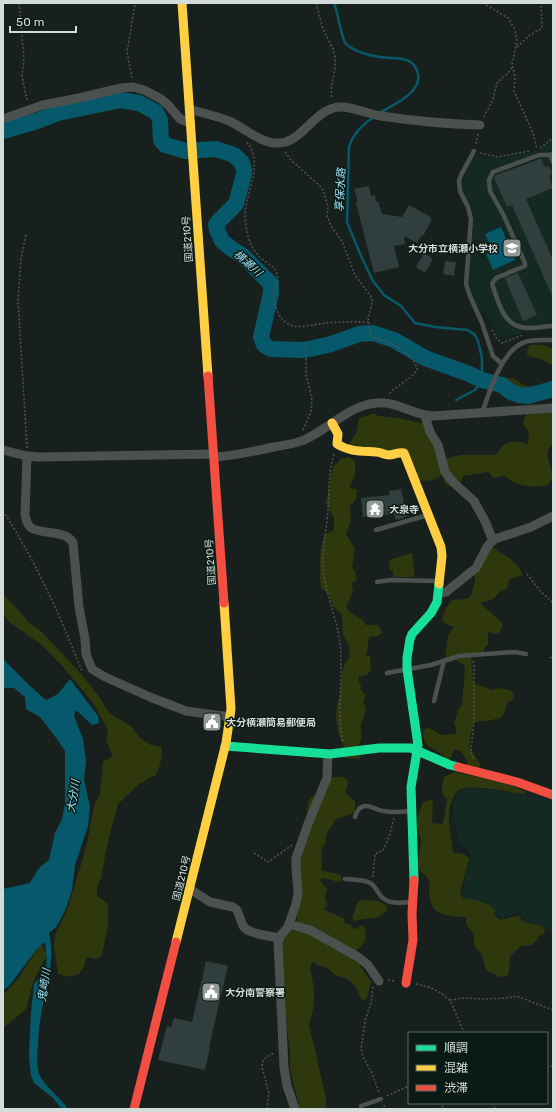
<svg xmlns="http://www.w3.org/2000/svg" width="556" height="1112" font-family="Rubik,'Noto Sans JP',sans-serif">
<style>
.built{fill:#142921}
.green{fill:#2e380c}
.water{fill:#06596a}
.lines{fill:none;stroke-linecap:round;stroke-linejoin:round}
.stream{stroke:#06596a;stroke-width:2.5}
.river{stroke:#06596a;stroke-width:16}
.building{fill:#303f3d}
.path{stroke:#4f5452;stroke-width:1.5;stroke-dasharray:2 2;stroke-linecap:butt}
.lane{stroke:#4b514f;stroke-width:4.5}
.street{stroke:#4b514f;stroke-width:9}
.fast{stroke:#16e098;stroke-width:9}
.slow{stroke:#ffcf43;stroke-width:9}
.jam{stroke:#f24e42;stroke-width:9}
.labels{text-anchor:middle;stroke-width:3;stroke-linejoin:round;paint-order:stroke}
.street-label{font-size:10px;fill:#d3dcd8;stroke:#0c1a15}
.poi-label{font-size:10px;font-weight:bold;fill:#d3dcd8;stroke:#0c1a15;text-anchor:start}
.water-label{font-size:11px;font-style:italic;fill:#99e1f7;stroke:#0c1a15}
</style>
<rect width="100%" height="100%" fill="#18201d"/>
<!-- built -->
<path class="built" d="M553 140V330L525 332 505 338 499 337 485 314 477 306 470 290 469 282 470 261 474 218 472 209 462 188 461 184 463 180 471 160 476 156 502 159 539 150Z
M470 788 533 794 553 801V930L530 926 520 913 501 918 495 913 459 903 464 887 470 854 469 851 459 844 453 813 454 802 457 794 461 790Z"/>
<!-- green -->
<path class="green" d="M530 345H542L553 348V366L541 359 531 357 527 354V349Z
M507 378C518 378 517 382 524 385 532 388 545 389 553 386V398C539 396 514 394 504 384V380Z
M553 411C553 418 555 437 553 442 551 448 547 448 548 456 548 463 552 468 552 475 553 493 522 486 513 482 510 480 508 478 505 476L494 478 488 472 463 476C460 485 458 487 448 486 440 479 444 468 446 459L460 455H496C503 441 513 439 528 444L529 431C522 426 522 421 527 414Z
M375 413 378 416 397 418 422 423 434 443 442 473C437 482 428 480 419 481L407 453 347 448 357 431 359 418Z
M348 457 355 461C356 472 355 478 349 487L357 490 356 499 350 506 351 521 346 534 355 549 352 568 355 571 357 580 351 583 353 591 346 607C351 616 362 616 366 625H378L382 633 378 636 369 637 367 652 365 654 370 657 371 670 367 675 359 676V682L361 686 360 689 366 696 363 702C368 712 365 711 362 721 360 726 361 732 362 738L357 747 362 753 359 759 344 758 340 751 344 745C337 738 335 715 337 705 338 701 340 697 340 693 343 679 339 669 350 657L349 646 343 635 342 614 333 606 329 595 321 588C319 566 319 556 324 535L334 530V518L326 503 331 475 334 466 341 459Z
M492 544C496 552 499 551 506 556 514 561 519 567 523 575L510 579 507 589 501 591 493 599 480 603 501 622 503 626 499 633 494 634 488 631V644L484 648V654L471 658 473 683 492 690 498 688 509 690 514 693C514 699 513 700 507 703L505 711 502 717 492 720 474 722C472 730 467 744 472 752 475 757 479 760 481 766L479 768 467 766V760L459 750H454L448 764C446 760 443 755 440 753 428 745 423 747 423 730L428 728C433 729 433 730 436 732 441 736 450 735 456 734V728L454 723 458 710 462 705 465 669 464 665 456 660 450 662 445 660 448 635 454 627 446 624 442 619C444 611 447 606 452 600L467 599 471 596 475 581V569Z
M412 553 415 577H393V570H390L389 560Z
M3 594 21 613 28 622 41 631 82 675 100 698 109 713 131 726 140 738 151 745 161 747C164 755 159 769 155 776 149 776 145 783 139 784L118 804 107 845 101 879 97 886V896L108 904V924L102 955 97 959 86 957C85 961 85 967 82 970 77 978 64 978 58 973L54 946 55 935 67 910 83 858 88 838 94 805 100 794 103 762 113 756 106 740 108 730 93 703 64 668 42 645 9 622 3 613Z
M455 772 506 783 527 792 526 793 523 794C510 792 468 783 459 790 451 796 449 810 449 819 450 830 452 842 453 853 460 853 465 853 469 859L460 893 463 898C475 900 486 901 496 910L494 915 500 920 517 916H520L521 920C530 926 538 923 545 928L544 934 538 937 537 940 531 945 521 946 510 956 509 972 507 976 500 977 486 970 482 955 474 945V934C469 928 464 925 467 917 457 917 437 916 432 906 428 899 429 888 430 881L419 869 418 860 420 851 421 840 417 827V818L423 802 430 800 433 801 432 823 441 824 443 823 447 799C439 792 442 787 444 777Z
M334 777H344L348 782 345 793 355 801V812L351 814 336 819 327 833 325 844 322 847 321 870 340 875 342 878V880L338 882 325 878 321 879 320 881 327 889 325 896 327 906 323 909 345 919 344 923 351 925 352 928 357 929 361 925 364 926C369 939 363 947 352 953L371 982 367 998 364 1000H362L355 986 350 981 346 978 335 975 326 967 320 966 312 961 310 969 314 989V1005L309 1025 326 1098V1109H300L290 1070V1050L287 1028 282 945C286 932 288 929 302 927L297 921 298 863 309 800 317 793 323 782Z
M364 900 378 901 386 905 387 911 376 918 363 919 355 921 352 918 358 901Z
M40 945 43 947 47 955 34 980 26 1009 3 1028V995L19 978 32 957Z"/>
<!-- water -->
<path class="water" d="M501 227 515 260 493 270 486 254 493 251 485 234Z
M3 659 30 686 46 700 58 694 70 679 98 716 99 723 92 725 76 710 74 716 83 739 86 761 84 779 90 807 88 826 75 865 72 890 65 911 57 926 49 933C55 959 47 984 42 1009 40 1021 38 1034 38 1046 37 1055 36 1065 39 1073 42 1084 61 1098 68 1109H62L53 1098 34 1083 31 1076 29 1056 31 1012 34 984 39 978H42L41 992 42 993 43 992C46 976 48 958 45 942L37 949 9 986 3 990V889L30 883 39 868 49 860 55 833 62 819 65 803V751L57 739 40 717 26 709 25 697 14 688H3Z"/>
<g class="lines">
<!-- stream -->
<path class="stream" d="M334 3C338 13 341 38 346 44 354 51 369 56 380 57 395 59 414 55 418 74 422 93 392 105 380 113
M374 117C363 124 353 134 349 147L347 222 361 256 373 281 384 295 401 306 415 323 435 327 468 330 475 335 478 341 482 358V380L475 390 456 400"/>
<!-- river -->
<path class="river" d="M3 131 37 121 58 113 121 100 139 103 156 112 160 120 161 140 165 145 186 151 216 149 234 155 242 163 244 170V174L236 204 218 222 216 225 217 230 222 241 232 249 243 256 271 284V293L261 337 264 345 271 349 302 350 310 349 331 344 359 334 373 333 394 340 425 358 469 374 482 380 502 385 511 392 519 395 528 396 553 389"/>
</g>
<!-- building -->
<path class="building" d="M540 159H541L545 167 549 166 552 174 549 176 553 188 526 199 553 260V298L512 205 507 207 494 178 496 175Z
M369 186 371 196 375 195 376 202 378 201 382 214 402 217 409 205 431 217 430 219 432 220 423 236 422 235 417 243 404 236 405 244 394 246 399 267 374 273 356 203 358 202 354 189Z
M424 253 433 259 425 273 416 267Z
M445 261 456 262 454 276 443 274Z
M518 273 537 315 523 321 505 278Z
M401 489 407 517 396 520 394 514 363 517 361 498 390 495 389 491Z
M206 961 228 966 209 1047H210L205 1070 158 1060 167 1026 171 1027 174 1018 192 1022Z"/>
<g class="lines">
<!-- path -->
<path class="path" d="M19 3 24 59 22 76 27 100
M316 3 323 29 333 49 335 57V69L331 88 332 99
M483 3 508 18 514 28 517 41 512 64 515 77 514 91 533 133 537 149
M517 47 530 35 542 28 541 6
M132 78 127 51 129 41 135 3
M484 117 493 99 497 83 508 73 512 67
M247 142C265 165 244 194 245 218 246 230 249 246 258 255 263 262 275 265 277 274 280 283 271 291 274 300 276 310 280 320 290 325 300 329 315 324 326 323 340 322 354 322 368 322
M476 144 478 134
M540 148 553 138
M285 152 291 160 320 186 324 192 328 207 327 216 332 228 342 241 355 275 372 298V304L368 318 371 336C375 339 381 339 386 341 397 346 415 356 417 369 414 378 395 386 388 395
M480 153 498 157 529 151
M26 235 21 259 18 300 27 448
M492 330 497 339 502 343 523 335
M303 430 311 412 312 400 306 374V347
M334 454C327 479 330 496 327 520 325 541 320 561 325 581 329 602 337 621 340 643 344 676 336 710 343 743
M3 511C36 561 60 616 82 671
M527 574 540 591 553 603
M550 657 553 659
M473 661 474 665V719L471 752 474 760
M254 853 268 862 292 845
M373 877 375 855 378 852 383 851 389 837 394 818
M388 980 396 981
M416 984C429 986 444 992 452 1004L464 1033
M373 987 371 1003 365 1021 361 1049 363 1057 372 1073 379 1092
M450 1000 464 998 481 999 509 998 516 996 553 1010
M547 1067 553 1066
M387 1096 409 1086
M439 1103 445 1109
M493 1103 495 1109
M384 1105 385 1109
M267 1109 269 1093 262 1067C262 1058 267 1057 274 1053
M459 1109H466"/>
<!-- lane -->
<path class="lane" d="M474 151 461 175 459 181 460 191 468 207 471 219 466 284 470 296 482 323 493 356 502 364
M553 154 550 155 553 162
M550 155H539L493 172 489 180 490 191 503 214 525 263V266L496 278 492 284C498 300 502 323 521 327 531 330 543 326 553 326
M482 413C489 393 502 349 525 342 533 339 544 340 553 340
M376 530 428 515
M377 582 390 580 438 581
M387 673 431 665 459 656 515 652 526 654
M434 701 444 661
M355 817C357 812 358 807 365 806 371 805 376 810 383 811 392 813 402 812 411 811
M345 879C353 880 363 879 370 883 374 885 376 889 378 892 385 905 398 903 411 902
M361 1106 381 1099"/>
<!-- street -->
<path class="street" d="M189 109C202 113 217 116 229 121 245 128 261 144 279 143 304 142 316 105 343 107 356 108 368 114 381 116 414 121 447 124 480 125
M3 119 43 105 79 98 121 88 133 87 144 90 161 99 169 106 180 119 190 123
M425 416 430 432 438 445 445 472 454 483 474 501 486 523 493 541
M3 450 27 456 39 457 213 454
M27 456 25 515C26 519 27 524 30 527 39 535 66 529 73 543L79 607 85 639 86 654 92 669 105 677 150 697 186 711 230 717
M214 457C234 456 254 451 274 447 284 445 295 444 304 440 329 429 349 405 377 403 396 401 414 415 433 416L553 408
M439 594 446 592 476 568 487 547 491 542 495 539 531 527 553 516
M190 889 210 902 233 907 237 910 243 926 247 930 258 934 279 938
M289 924 310 930 358 957 368 965 379 981
M295 1109 287 1086 284 1068 278 942 281 935 288 927 296 904 298 893 296 866V858L308 824 327 778 328 754"/>
<!-- fast -->
<path class="fast" d="M225 746 330 754 379 748H411L450 765 458 767
M414 880 411 787 418 745 407 669V658L410 639 412 634 431 613 437 602 439 584"/>
<!-- slow -->
<path class="slow" d="M182 3 208 376
M332 423 338 434 337 444C350 452 362 451 376 452 381 452 384 455 389 455 394 455 398 452 404 453L441 547 442 556 439 584
M176 942 226 743 231 709 224 603"/>
<!-- jam -->
<path class="jam" d="M208 376 224 603
M458 767 517 782 553 795
M406 983 413 940 412 914 414 880
M134 1109 176 942"/>
</g>
<!-- icons -->
<defs>
<symbol id="school-square" viewBox="-11 -11 22 22"><rect x="-9" y="-9" width="18" height="18" rx="4" fill="#929a97" stroke="#0c1a15"/><path d="M0-5L7-2L0 1L-7-2ZM-4 1L0 2.5L4 1V4Q0 6-4 4Z" fill="#fff"/></symbol>
<symbol id="temple-square" viewBox="-11 -11 22 22"><rect x="-9" y="-9" width="18" height="18" rx="4" fill="#929a97" stroke="#0c1a15"/><path d="M0-6L5-2H3V0L6.5 2.5H4V6H1.5V3h-3V6H-4V2.5H-6.5L-3 0V-2H-5Z" fill="#fff"/></symbol>
<symbol id="civic-square" viewBox="-11 -11 22 22"><rect x="-9" y="-9" width="18" height="18" rx="4" fill="#929a97" stroke="#0c1a15"/><path d="M-.6-6.5H3V-4.5H.6V-3L4-1V1h2V6H-6V1h2V-1L-.6-3ZM-1.2 2.5V6h2.4V2.5Z" fill="#fff"/></symbol>
</defs>
<g fill-rule="evenodd">
<use href="#school-square" x="501" y="237" width="22" height="22"/>
<use href="#temple-square" x="364" y="498" width="22" height="22"/>
<use href="#civic-square" x="201" y="711" width="22" height="22"/>
<use href="#civic-square" x="200" y="981" width="22" height="22"/>
</g>
<g class="labels">
<!-- street labels -->
<g class="street-label">
<text transform="translate(187 239) rotate(-94)" y="4">国道210号</text>
<text transform="translate(210 562) rotate(-94)" y="4">国道210号</text>
<text transform="translate(181 878) rotate(-76)" y="4">国道210号</text>
</g>
<!-- poi labels -->
<g class="poi-label">
<text x="498" y="252" text-anchor="end">大分市立横瀬小学校</text>
<text x="389" y="513">大泉寺</text>
<text x="226" y="726">大分横瀬簡易郵便局</text>
<text x="225" y="996">大分南警察署</text>
</g>
<!-- water labels -->
<g class="water-label">
<text transform="translate(340 190) rotate(-87)" y="4">享保水路</text>
<text transform="translate(248 263) rotate(42)" y="4">横瀬川</text>
<text transform="translate(73 796) rotate(-81)" y="4">大分川</text>
<text transform="translate(44 985) rotate(-81)" y="4">鬼崎川</text>
</g>
</g>
<!-- border -->
<rect width="556" height="1112" fill="none" stroke="#d3dcd8" stroke-width="8"/>
<!-- legend -->
<rect x="408" y="1032" width="140" height="72" fill="#0c1a15" stroke="#5c6863"/>
<rect x="416" y="1045" width="20" height="6" fill="#16e098" stroke="#5c6863"/>
<text x="444" y="1052" font-size="12" fill="#d3dcd8">順調</text>
<rect x="416" y="1065" width="20" height="6" fill="#ffcf43" stroke="#5c6863"/>
<text x="444" y="1072" font-size="12" fill="#d3dcd8">混雑</text>
<rect x="416" y="1085" width="20" height="6" fill="#f24e42" stroke="#5c6863"/>
<text x="444" y="1092" font-size="12" fill="#d3dcd8">渋滞</text>
<!-- scale -->
<path d="M10 26v6h66v-6" fill="none" stroke="#d3dcd8" stroke-width="2"/>
<text x="16" y="26" font-size="12" fill="#d3dcd8" stroke="#0c1a15" stroke-width="3" paint-order="stroke">50 m</text>
</svg>
